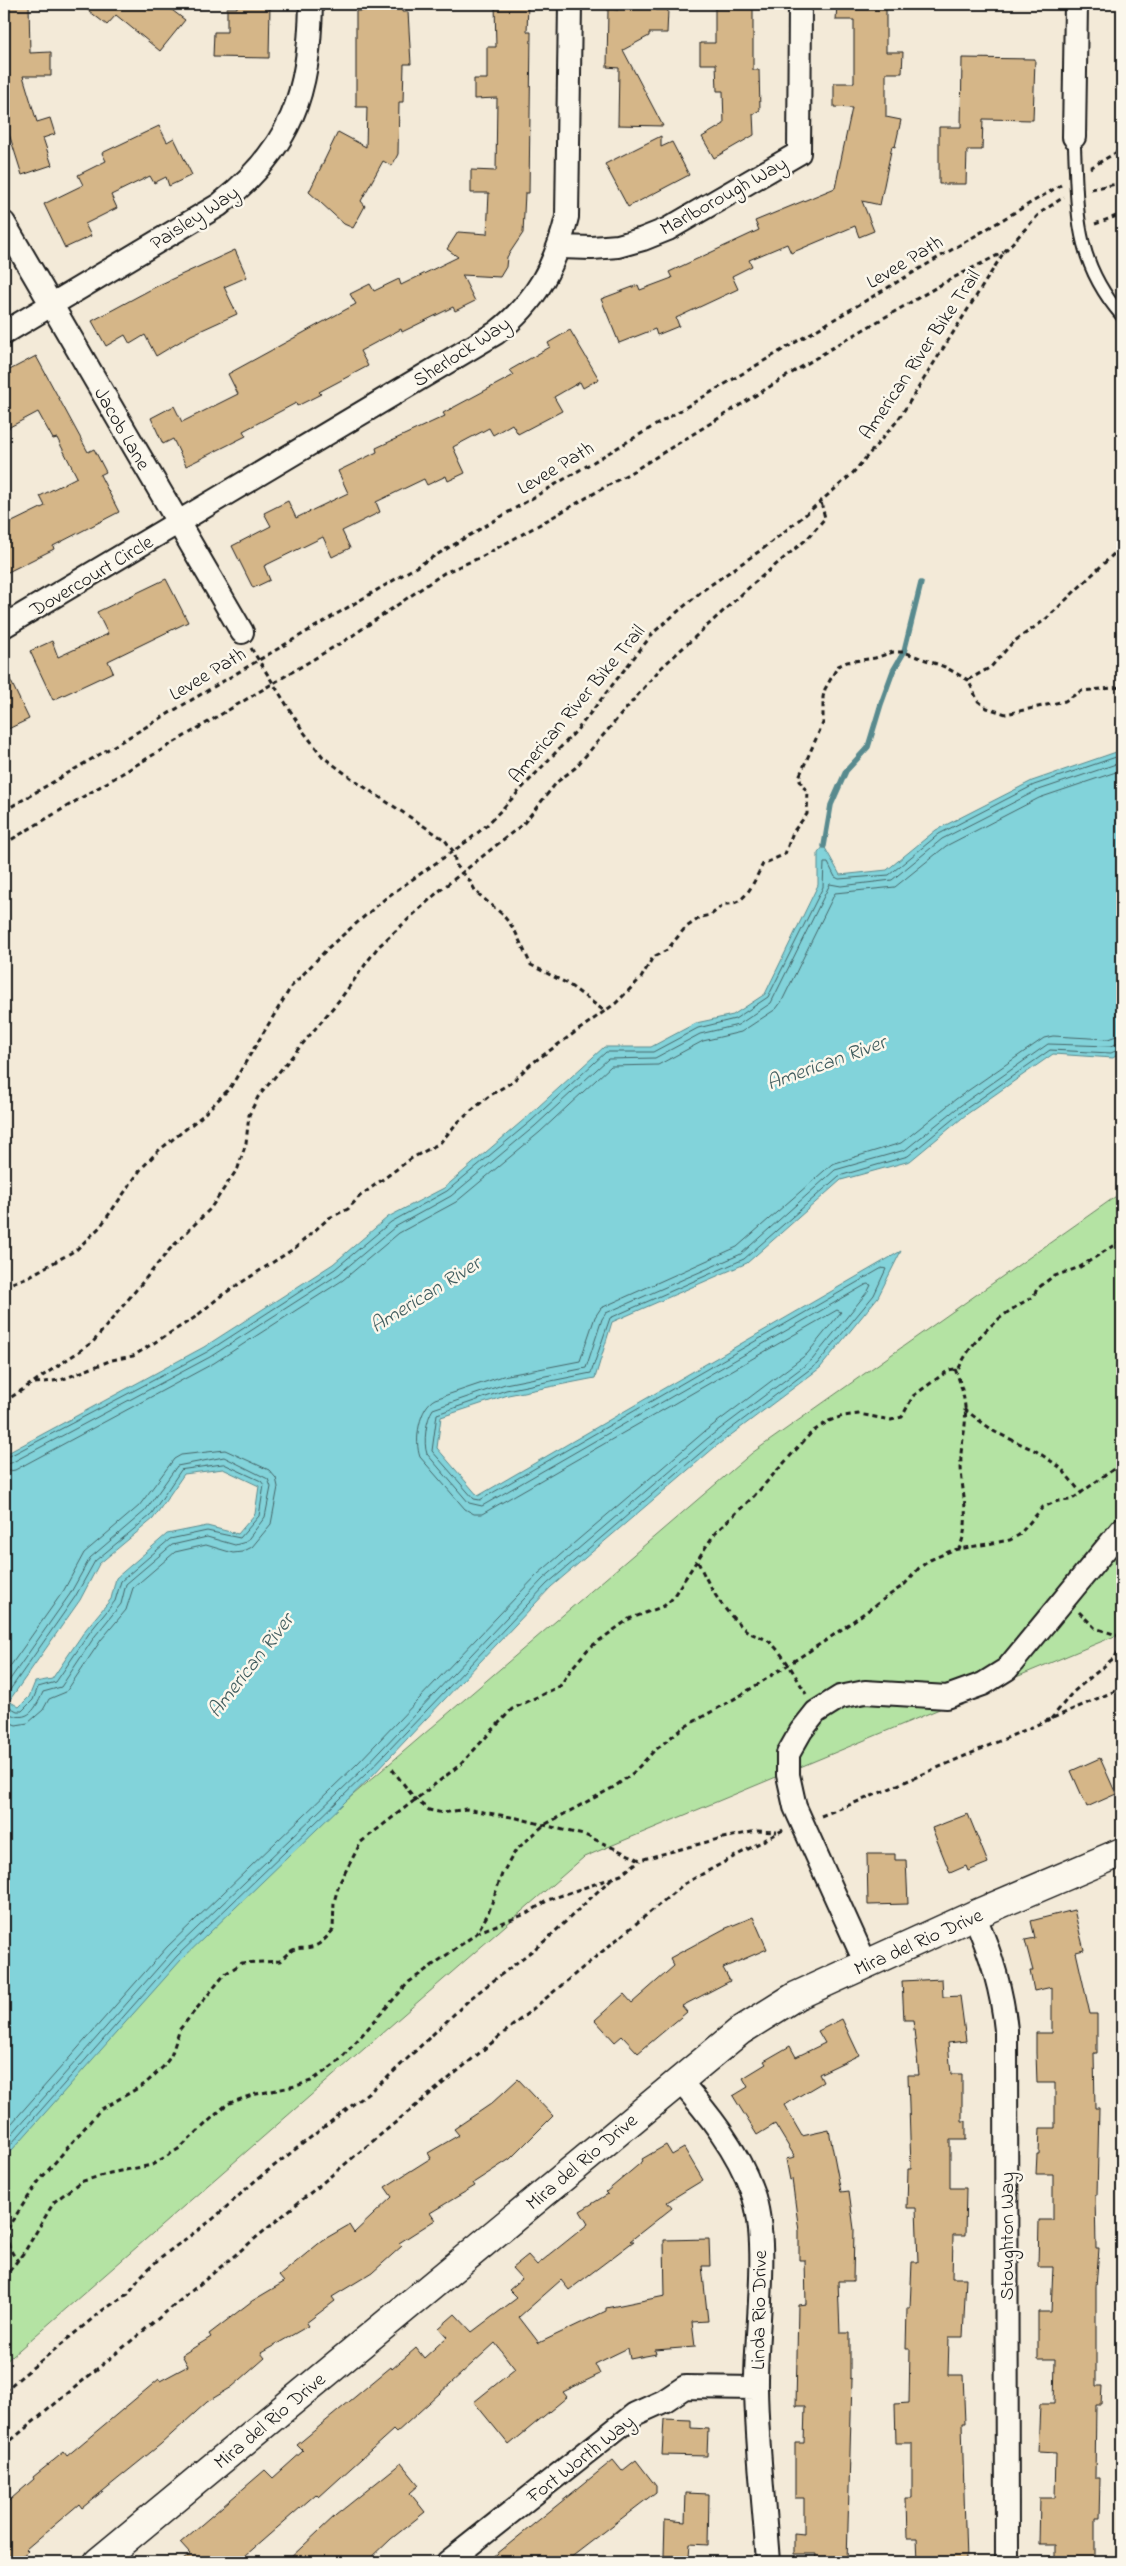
<svg xmlns="http://www.w3.org/2000/svg" width="1126" height="2566" font-family="'Indie Flower',sans-serif">
<style>
.green{fill:#b4e3a3;stroke:#688060}
.water{fill:#82d3da;stroke:#598a8e;fill-rule:evenodd}
.lines{fill:none;stroke-linecap:round;stroke-linejoin:round}
.shore{stroke:#456568;stroke-width:1}
.stream{stroke:#598a8e;stroke-width:5.5}
.building{fill:#d5b688;stroke:#1c1c1c}
.lane-casing{stroke:#1c1c1c;stroke-width:15}
.street-casing{stroke:#1c1c1c;stroke-width:26}
.secondary-casing{stroke:#1c1c1c;stroke-width:31}
.path{stroke:#1c1c1c;stroke-width:3;stroke-dasharray:5 4;stroke-linecap:butt}
.lane{stroke:#fbf7ec;stroke-width:11}
.street{stroke:#fbf7ec;stroke-width:22}
.secondary{stroke:#fbf7ec;stroke-width:28}
.labels{text-anchor:middle;stroke-width:5;stroke-linejoin:round;paint-order:stroke}
.street-label{font-size:20px;fill:#1c1c1c;stroke:#fbf7ec}
.water-label{font-size:21px;font-style:italic;fill:#405c5e;stroke:#fbf7ec}
</style>
<rect width="100%" height="100%" fill="#f3ead8"/>
<filter id="ink" filterUnits="userSpaceOnUse"><feTurbulence type="fractalNoise" baseFrequency=".02" numOctaves="2"/><feDisplacementMap in="SourceGraphic" scale="10" xChannelSelector="R" yChannelSelector="G"/><feConvolveMatrix kernelMatrix="1 2 1 2 8 2 1 2 1" color-interpolation-filters="sRGB"/></filter>
<g filter="url(#ink)">
<!-- green -->
<path class="green" d="M1122 1192V1633L584 1857 4 2363V2094L752 1453Z"/>
<!-- water -->
<path class="water" d="M1122 750V1052L1113 1058 1053 1054 967 1114 910 1161 841 1180 747 1263 612 1322 595 1378 508 1395 441 1417 437 1448 478 1496 901 1251 878 1297 820 1368 715 1447 551 1587 371 1777 181 1960 4 2159V1455L204 1347 333 1264 388 1217 444 1188 527 1117 604 1047H651L696 1023 733 1015 765 994 818 885V853L824 846 840 875 887 870 936 830 1032 781ZM223 1469 259 1486 255 1514 238 1534 207 1526 167 1534 116 1578 111 1599 86 1629 52 1679 35 1682 29 1697 19 1707 9 1701 80 1600 99 1564 153 1519 184 1474Z"/>
<g class="lines">
<!-- shore -->
<path class="shore" d="M4 1459 207 1352 335 1269 391 1222 447 1191 531 1121 606 1052H653L698 1028 735 1019 768 997 823 887 824 863H828L835 877 839 879 889 875 939 834 1034 785 1122 755
M224 1464 261 1481 264 1485 259 1516 240 1538 207 1531 170 1539 121 1581 115 1601 90 1632 56 1682 38 1687 33 1700 22 1711H17L6 1705 5 1697 75 1597 95 1561 150 1516 181 1470Z
M4 1465 11 1463 210 1357 339 1274 395 1227 451 1196 535 1126 608 1059 655 1058 700 1034 738 1025 771 1003 830 884 841 886 892 880 942 839 1036 791 1122 762
M4 1472 15 1470 214 1363 343 1280 399 1233 456 1202 540 1132 611 1066 658 1065 703 1041 741 1032 776 1009 782 1001 835 893 895 887 946 846 1039 798 1122 770
M4 1675 64 1590 84 1553 139 1506 174 1459 181 1455 225 1450 269 1470 276 1478 278 1487 271 1524 252 1547 242 1552 233 1553 206 1545 175 1552 133 1588 126 1610 101 1640 66 1692 49 1699 43 1710 28 1723 16 1725 4 1720
M4 1688 70 1594 90 1558 145 1511 177 1466 224 1457 268 1479 271 1487 265 1517 246 1542 235 1545 207 1537 172 1545 126 1584 121 1604 95 1636 61 1687 43 1692C34 1713 26 1724 4 1711
M4 2132 167 1947 357 1764 538 1574 704 1432 807 1354 841 1312 837 1310 482 1514H474L465 1509 420 1457C414 1441 419 1407 435 1399L503 1376 580 1361 595 1317 601 1308 737 1247 832 1164 901 1143 956 1099 1044 1038 1053 1036 1108 1039 1122 1034
M4 2143 172 1952 363 1769 543 1579 708 1438 812 1360 868 1291 871 1285 867 1284 482 1506 469 1503 427 1454C423 1443 426 1419 433 1409L505 1384 586 1368 602 1319 606 1313 741 1254 835 1170 905 1150 961 1105 1048 1044 1110 1046 1122 1042
M4 2152 177 1956 367 1773 547 1584 712 1443 817 1364 874 1295 886 1269 882 1268 480 1500 474 1499 432 1451 437 1414 506 1390 591 1373 610 1318 744 1259 839 1176 908 1156 964 1110 1050 1050 1111 1053 1122 1048"/>
<!-- stream -->
<path class="stream" d="M824 846 831 805 846 771 868 747 881 704 893 671 904 652 921 583"/>
</g>
<!-- building -->
<path class="building" d="M4 4H29L30 53 51 52V76H23L37 122 50 118 55 134 43 138 52 165 22 175 4 118Z
M80 4H164L185 20 160 51 116 15 107 25Z
M237 4H270L269 58 213 57 214 32H227V8H237Z
M363 4H402V12H408L411 64H404L403 102H399L398 154 392 166 383 161 361 201 365 206 353 228 344 224 309 192 338 132 366 147 367 107H356V11H363Z
M495 4H528L527 32H531L529 193H525L523 233 507 257 506 267 500 277 462 275 475 301 455 311 453 307 402 332 401 329 360 351 368 366 319 392 321 394 297 406 296 403 243 431 246 436 186 466 173 439 163 444 151 418 174 406 182 422 238 394 228 374 356 304 350 294 370 284 374 291 399 279 401 285 458 257 447 249 458 232 487 234 489 193H471V170L496 171 497 98 474 99V79H487V47H496Z
M618 4H657L656 10H668L667 33H649V36L623 50 663 126 618 125 619 68 607 67 608 9 618 10Z
M715 4H753V70H759L760 110 753 114 754 135 714 158 702 137 724 124 723 91H717L716 64H700V43H715Z
M837 4H886V52H903L902 73H886V117L901 120 895 147 892 146 880 205 862 201 874 231 859 237 855 226 791 253 787 244 749 260 752 266 732 276 738 289 676 318 679 326 657 335 655 329 619 343 601 299 638 285 640 290 672 278 669 272 759 230 755 221 835 188 852 108 834 107V83H854V20H836Z
M962 58 1035 59 1033 120 983 119 982 150H967L966 184H939V127H961Z
M159 126 167 142 174 138 192 175 169 186 166 177 154 183 150 176 111 195 117 208 85 224 91 236 65 248 44 204 83 185 78 175 106 161 102 153Z
M661 136V147L672 142 689 175 628 207 605 164Z
M235 250 247 277 224 287 237 314 191 335 156 356 145 335 130 344 125 335 106 346 92 321 159 285Z
M570 330 599 379 583 388 580 382 554 397 562 411 518 434 512 424 493 435 489 428 453 447 465 473 448 481 446 476 427 485 424 479 376 502 380 512 342 531 350 548 332 557 323 537 264 566 270 580 253 588 232 546 271 526 264 513 288 501 296 518 348 493 338 471 377 452 376 448 445 416 443 413 514 375 510 370 550 347 548 343Z
M36 356 88 452 94 449 106 472 100 475 119 512 53 546 54 549 4 574V526L45 506 40 496 77 477 57 438 53 439 38 412 4 430V373Z
M166 579 188 622 108 661 113 672 53 700 30 651 52 641 58 657 108 634 97 612Z
M4 667 29 719 4 731Z
M1100 1758 1116 1794 1087 1807 1071 1771Z
M968 1814 988 1863 968 1871 966 1866 950 1873 932 1828Z
M867 1854H895V1860H906L908 1904 868 1905Z
M1074 1910 1084 1950 1076 1952 1090 2014H1097V2053H1094L1095 2108H1099L1097 2195H1095L1096 2248H1099L1096 2287V2386H1102L1101 2404H1096L1095 2478H1100L1099 2518H1095V2562H1055V2545H1039L1040 2498H1055L1056 2453 1038 2452 1040 2404H1054L1055 2359H1038V2312H1051L1053 2267H1038L1039 2220H1053V2174H1036L1037 2154H1039L1040 2128H1055V2083H1037L1036 2053V2033H1052V1987L1034 1991 1030 1971H1033L1025 1940 1035 1938 1031 1921Z
M753 1917 767 1949 723 1968 730 1981 682 2006 687 2012 638 2053 622 2036 615 2042 595 2020 624 1994 632 2003 674 1966 670 1958 724 1929Z
M942 1979 943 1997 960 1996 966 2041 948 2043 951 2074H962V2121H966V2140H950V2188H966L965 2235H953L952 2278H966L963 2337H949L948 2375H963L965 2423H962L966 2562H918L917 2538H907L906 2498H912V2443H896L895 2404 909 2403 910 2349H906L907 2308H910L912 2262H918L916 2208H907L908 2168H911L908 2075H919L913 2020H904L902 1981Z
M842 2019 859 2055 819 2074 823 2082 784 2105 802 2136 829 2130 841 2192 849 2191 854 2229 853 2281H838L840 2333H850V2378L852 2379 847 2562H815L816 2554H794V2533L804 2534V2498H795V2443H804L805 2406H796L798 2305 806 2304 805 2260H799V2231L792 2179 790 2180 786 2159 795 2157 775 2124 757 2135 733 2096 748 2087 743 2078 766 2064 764 2061 790 2046 796 2057 825 2043 818 2031Z
M518 2079 553 2116 510 2159 473 2183 475 2186 430 2213 435 2220 399 2243 402 2246 373 2272 332 2297 335 2301 306 2323 308 2326 261 2353 265 2358 232 2387 207 2402 161 2444 82 2508 79 2504 26 2549 28 2551 16 2562H4V2505L34 2479 33 2477 64 2452 67 2456 159 2379 160 2381 188 2366 182 2355 211 2337 209 2334 252 2301 284 2282 279 2276 323 2240 349 2225 354 2233 392 2197 385 2187 431 2158 428 2153 459 2135 454 2129 491 2104Z
M666 2145 672 2155 684 2148 703 2180 667 2202 672 2208 630 2241H634L569 2290 561 2280 519 2317 539 2343 606 2311V2308L665 2296 664 2240 709 2239 710 2266H702L708 2321 692 2322 695 2347 655 2350 656 2354 630 2359 628 2348 595 2364 600 2374 563 2392 567 2397 509 2445 474 2402 515 2369 495 2343 396 2433 393 2430 319 2497 316 2494 238 2562H181L190 2554 180 2543 265 2470 273 2478 303 2451 297 2445 391 2367 392 2369 416 2348 424 2358 447 2337 439 2328 455 2314 472 2332 517 2298 509 2290 522 2279 512 2268 528 2255 537 2265 588 2224 580 2211 608 2194 606 2192 643 2161 642 2159Z
M664 2419 691 2420V2428L708 2429 707 2456 662 2455Z
M613 2460 622 2471 636 2460 656 2486V2492L565 2562H487Z
M401 2463 419 2485 410 2493 425 2512 391 2539 367 2562H286L336 2515Z
M686 2493 709 2494 708 2545 690 2544 689 2556H664L665 2520 685 2522Z"/>
<g class="lines">
<defs>
<path id="lane" d="M1074 137C1078 208 1072 258 1122 316"/>
<path id="street" d="M1074 137 1076 4
M4 223 242 632
M560 247 592 248 618 246 643 239 668 229 799 153 800 4
M4 333 219 205C292 147 309 95 311 4
M4 626 496 333C537 301 555 266 567 217L570 4
M974 1915C991 1953 1002 1989 1006 2030L1007 2562
M866 1964 795 1807 788 1775V1754L801 1731 816 1712 840 1697 865 1692 947 1697 983 1684 1007 1669 1122 1529
M679 2080C708 2113 737 2149 752 2191 771 2242 755 2331 756 2388 757 2446 764 2504 768 2562
M448 2562 635 2414 664 2401 685 2387 756 2388"/>
<path id="secondary" d="M98 2562 740 2031 796 1996 974 1915 1122 1852"/>
</defs>
<!-- lane casing -->
<use href="#lane" class="lane-casing"/>
<!-- street casing -->
<use href="#street" class="street-casing"/>
<!-- secondary casing -->
<use href="#secondary" class="secondary-casing"/>
<!-- path -->
<path class="path" d="M1090 168 1122 149
M1091 189 1122 183
M1095 224 1122 214
M251 648 303 731 323 757 358 783 445 840 453 851 456 865 470 881 476 892 502 914 514 929 531 965 568 984 603 1010
M968 680 991 667 1013 642 1045 620 1122 546
M4 811 1061 185
M4 844 349 638 444 573 481 557 537 526 635 470 837 345 949 280 1004 252
M4 1286 28 1277 76 1250 100 1227 141 1169 158 1151 201 1117 230 1088 291 987 329 947 387 897 469 840 487 825 577 730 654 632 702 591 764 548 805 515 852 474 898 420 1004 252 1040 213 1064 197
M955 1369C962 1386 967 1405 965 1425 964 1437 960 1450 961 1463 961 1494 972 1519 959 1549
M35 1383 61 1380 112 1360 133 1356 194 1318 222 1295 295 1248 329 1218 348 1209 360 1196 412 1158 440 1143 457 1123 489 1096 512 1082 531 1064 616 1003 641 978 653 957 667 950 685 928 701 917 711 915 724 904C747 906 754 880 763 864L785 854 793 832 807 814 808 791 802 786 799 777 823 723V697L825 689 838 666 847 662 875 658 893 652H904L945 667 968 680 978 701 987 708 1006 714 1065 701 1081 691 1122 687
M4 1402 93 1342 170 1249 210 1209 238 1168 246 1143 249 1115 258 1097 341 998 378 947 438 892 524 823 557 782 575 768 661 668 754 583 808 538 825 518 821 502
M964 1409 995 1432 1036 1451 1061 1468 1082 1494
M698 1562C711 1590 723 1611 747 1631 754 1636 764 1637 771 1643 785 1656 796 1677 806 1694
M1079 1612 1095 1628 1117 1635 1122 1642
M1051 1719 1072 1693 1115 1657 1122 1647
M392 1769 415 1799 429 1810 443 1813 466 1809 517 1818 587 1836 640 1860 718 1839 757 1831 777 1832
M821 1816 877 1794 1122 1688
M476 1933 528 1913 548 1900 621 1875 640 1860
M10 2225C4 2239 9 2250 18 2261
M4 2226 10 2224 39 2181 100 2110 145 2084 163 2067 171 2056 180 2029 225 1974 242 1963 280 1961C298 1942 296 1952 315 1946 322 1943 328 1936 333 1930L334 1902 339 1884 361 1842 461 1764 512 1709 560 1686 572 1668 589 1648 629 1619 664 1606 671 1600 715 1533 754 1496 812 1432 829 1421 843 1416 859 1414 891 1420 902 1417 913 1396 949 1370 959 1368C974 1336 1002 1313 1033 1297L1037 1289 1052 1277 1080 1267 1122 1240
M4 2278 25 2251 54 2202 80 2182 110 2173 152 2165 180 2148 227 2104 252 2095 296 2086 311 2081 337 2063 409 1982 476 1934 488 1914 502 1874 516 1850 544 1825 614 1787 633 1773 653 1752 681 1729 741 1695 828 1639 905 1584 919 1568 930 1560 953 1550 1010 1540 1019 1535 1043 1507 1058 1501 1071 1500 1122 1463
M4 2391 103 2310 128 2294 141 2276 161 2257 213 2219 256 2180 387 2078 471 1998 546 1940 611 1879
M4 2446 684 1884 785 1829"/>
<!-- lane -->
<use href="#lane" class="lane"/>
<!-- street -->
<use href="#street" class="street"/>
<!-- secondary -->
<use href="#secondary" class="secondary"/>
</g>
</g>
<g class="labels">
<!-- street labels -->
<g class="street-label">
<text transform="translate(723 195) rotate(-29)" y="7">Marlborough Way</text>
<text transform="translate(194 217) rotate(-33)" y="7">Paisley Way</text>
<text transform="translate(904 261) rotate(-31)" y="7">Levee Path</text>
<text transform="translate(461 351) rotate(-33)" y="7">Sherlock Way</text>
<text transform="translate(919 354) rotate(-56)" y="7">American River Bike Trail</text>
<text transform="translate(123 428) rotate(60)" y="7">Jacob Lane</text>
<text transform="translate(555 467) rotate(-31)" y="7">Levee Path</text>
<text transform="translate(91 575) rotate(-31)" y="7">Dovercourt Circle</text>
<text transform="translate(207 673) rotate(-31)" y="7">Levee Path</text>
<text transform="translate(576 703) rotate(-50)" y="7">American River Bike Trail</text>
<text transform="translate(918 1941) rotate(-24)" y="7">Mira del Rio Drive</text>
<text transform="translate(581 2161) rotate(-40)" y="7">Mira del Rio Drive</text>
<text transform="translate(1006 2236) rotate(-90)" y="7">Stoughton Way</text>
<text transform="translate(758 2310) rotate(-89)" y="7">Linda Rio Drive</text>
<text transform="translate(269 2420) rotate(-40)" y="7">Mira del Rio Drive</text>
<text transform="translate(580 2458) rotate(-38)" y="7">Fort Worth Way</text>
</g>
<!-- water labels -->
<g class="water-label">
<text transform="translate(826 1062) rotate(-20)" y="7">American River</text>
<text transform="translate(425 1294) rotate(-32)" y="7">American River</text>
<text transform="translate(250 1665) rotate(-52)" y="7">American River</text>
</g>
</g>
<!-- margin -->
<rect width="1126" height="2566" fill="none" stroke="#fbf7ec" stroke-width="20"/>
<rect x="10" y="10" width="1106" height="2546" fill="none" stroke="#1c1c1c" stroke-width="2" filter="url(#ink)"/>
</svg>
